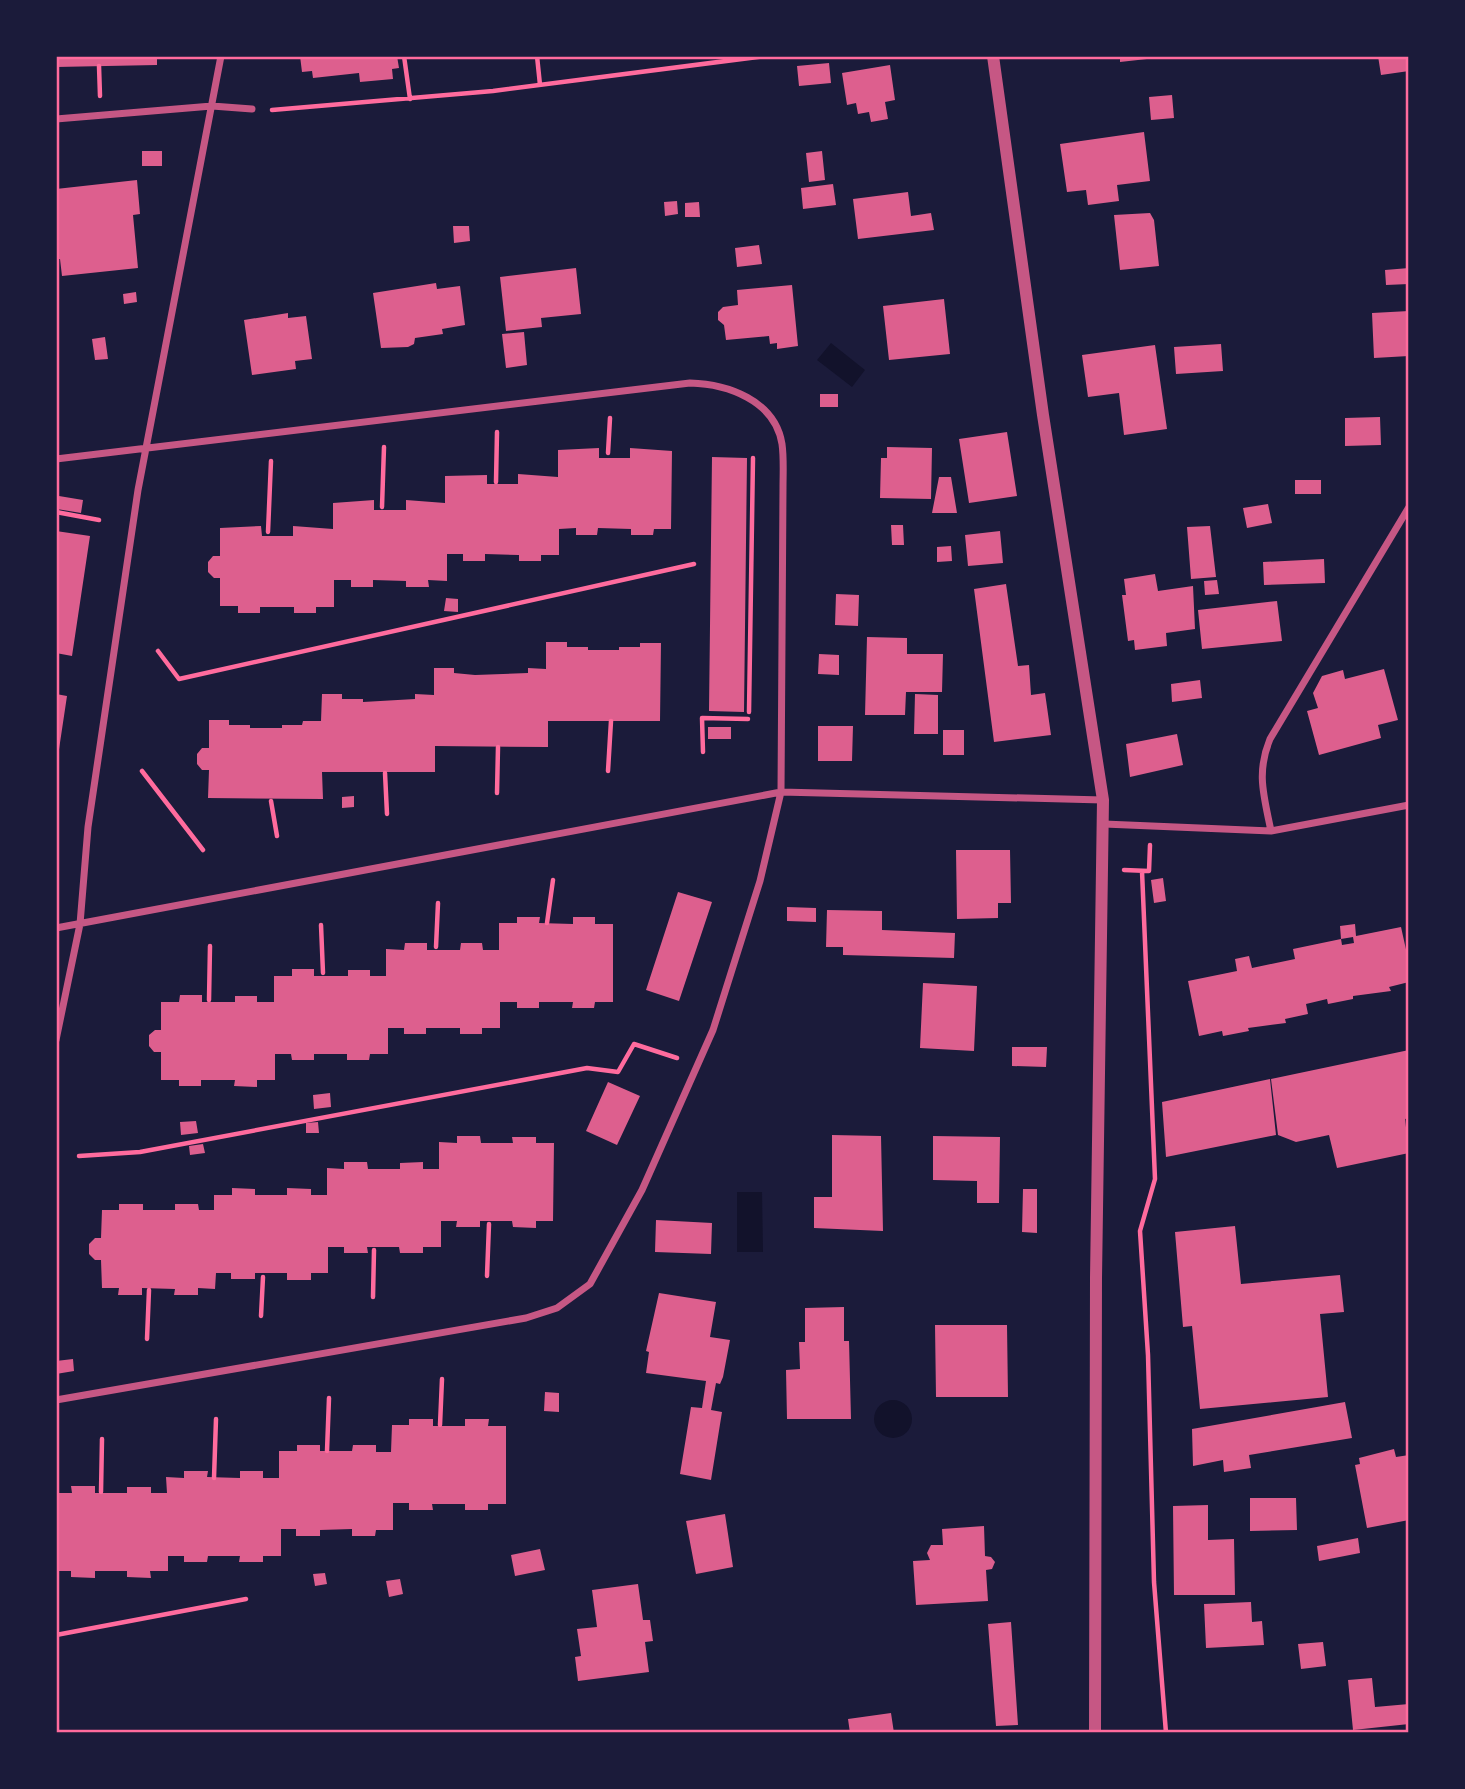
<svg xmlns="http://www.w3.org/2000/svg" width="1465" height="1789" font-family="Barlow,sans-serif">
<style>
.water{fill:#12122b}
.building{fill:#dd5f8e}
.lines{fill:none;stroke-linecap:round;stroke-linejoin:round}
.path{stroke:#ff6b9d;stroke-width:4.5}
.minor{stroke:#c65784;stroke-width:7}
.tertiary{stroke:#c65784;stroke-width:12}
.neatline{fill:none;stroke:#ff6b9d;stroke-width:2.5}
</style>
<rect width="100%" height="100%" fill="#1b1b3a"/>
<!-- water -->
<path class="water" d="M831 343 865 370 852 387 817 360Z
M737 1192H762L763 1252H737Z
M874 1419a19 19 0 1 1 38 0a19 19 0 1 1-38 0Z"/>
<!-- building -->
<path class="building" d="M56 56H157V65L56 67Z
M300 56H397L399 68 392 69 393 79 360 82 359 73 313 78 312 71 302 72Z
M1120 56H1156V58L1120 62Z
M1378 56H1409V71L1381 75Z
M829 63 831 83 799 86 797 66Z
M890 65 895 100 885 102 888 119 871 122 869 112 858 114 856 103 847 105 842 73Z
M1172 95 1174 118 1151 120 1149 97Z
M1144 132 1150 181 1117 185 1119 201 1088 205 1086 190 1067 192 1060 144Z
M142 151H162V166H142Z
M822 151 825 180 809 182 806 153Z
M137 180 140 214 133 215 138 268 62 276 60 259H56V189Z
M833 184 836 205 803 209 801 188Z
M908 192 911 216 931 213 934 230 858 239 853 199Z
M677 201 678 214 665 216 664 202Z
M699 202 700 217H685V203Z
M1150 213 1154 220 1159 266 1120 270 1114 215Z
M453 226H469L470 241 454 243Z
M759 245 762 264 737 267 735 248Z
M576 268 581 314 541 318 542 327 506 331 500 277Z
M1409 268V284L1386 285 1385 270Z
M436 283 437 289 460 286 465 325 442 329 443 334 415 338 414 344 408 347 381 348 373 293Z
M792 285 798 346 777 349V343L770 344 769 336 726 340 724 325 718 320V312L723 307 738 305 737 290Z
M136 292 137 302 124 304 123 294Z
M944 299 950 354 889 360 883 306Z
M1409 311V356L1374 358 1372 313Z
M288 313V318L306 316 312 359 295 361 296 369 252 375 244 320Z
M524 332 527 365 506 368 502 334Z
M105 337 108 359 95 360 92 339Z
M1221 344 1223 371 1176 374 1174 347Z
M1155 345 1167 429 1124 435 1119 393 1088 397 1082 355Z
M820 394H838V407H820Z
M1380 417 1381 445 1345 446V418Z
M1007 432 1017 496 969 503 959 439Z
M887 447 932 448 931 499 880 498 881 458H887Z
M599 448V458H630V448L672 451 671 529H654L653 535H631V529L598 528 597 535H576V528L559 529V555H541V561H519V555L485 554V561H463V554H447V581L428 580 429 587H406V581L373 580V587H351V580H334V607H316V613H294V607H260V613H238V606H220V578H214L208 572V562L213 556H220V528L261 526 262 536H293V526L333 529V503L374 500V510H406V500L445 503V476L487 475V484H518V474L558 477V450Z
M712 457 747 458 744 712 709 711Z
M939 477H951L957 513H932Z
M1295 480H1321V494H1295Z
M59 496 83 500 81 513 57 509Z
M1268 504 1272 523 1247 528 1243 508Z
M891 525H903L904 545H892Z
M1210 526 1216 577 1191 579 1187 527Z
M56 531 90 536 72 656 56 653Z
M1000 531 1003 563 968 566 965 535Z
M951 546 952 561 937 562V547Z
M1324 559 1325 583 1264 585 1263 562Z
M1155 574 1158 591 1193 586 1195 629 1166 633 1167 646 1135 650 1134 640 1128 641 1122 595H1126L1124 579Z
M1217 580 1219 594 1205 595 1204 581Z
M1006 584 1018 666 1029 665 1031 695 1045 693 1051 735 994 742 974 589Z
M836 594 859 595 858 626 835 625Z
M446 598 458 599V612L444 611Z
M1277 601 1282 641 1202 649 1198 610Z
M867 637 907 638V654H943L942 692H906L905 715H865Z
M546 642H567V647H588V650H619V647H640V643H661L660 721H548V747L435 746V772H322L323 799 208 798 209 770H202L197 764V754L202 748H209V720H229V725H250V728H282V725H302L303 721H321L322 694H342V699H363V702L415 699V694L434 695V668H454V673L475 675 528 673V668L546 669Z
M819 654 839 655V675L818 674Z
M1384 669 1398 720 1378 725 1381 738 1319 755 1307 711 1318 708 1313 693 1322 676 1343 670 1345 679Z
M1200 680 1202 698 1172 702 1171 684Z
M56 694 67 696 58 756H56Z
M915 694 938 695V734H914Z
M818 726H853L852 761H818Z
M708 727H731V739H708Z
M943 730H964V755H943Z
M1177 734 1183 765 1130 777 1126 744Z
M354 796V807L342 808V797Z
M956 850H1010L1011 903H998V918L957 919Z
M1163 878 1166 901 1154 903 1151 880Z
M678 892 712 902 679 1001 646 990Z
M787 907 816 908V922L787 921Z
M827 910 882 911V930L955 933 954 958 843 955V947H826Z
M517 917H540L539 923 573 924V917H595V924H613V1002H595L594 1008H572L573 1002H539V1008H517V1002H500V1028H482V1034H460V1028H426V1034H404V1028H388V1054H370L369 1060H347V1054H314V1060H292L291 1054H275V1080H257V1087L234 1086 235 1080H201V1086H179V1080H161V1052H154L149 1046V1035L155 1030H161V1002H179L180 995H202V1002H235V996H257V1002H274V976H292V969H314V976H348V970H370V976H386V949L404 950 405 943H427V950H460L461 943H482L483 950H499V923H517Z
M1355 924 1356 936 1401 927 1409 963V982L1389 987 1391 991 1353 996V999L1328 1004 1327 999 1306 1004 1308 1014 1285 1019 1286 1023 1248 1028 1249 1031 1223 1036 1222 1031 1199 1036 1188 981 1237 971 1235 959 1249 956 1252 968 1295 959 1293 949 1341 939 1342 945 1354 943 1353 937 1341 939 1340 926Z
M923 983 977 986 974 1051 920 1048Z
M1012 1047H1047L1046 1067 1012 1066Z
M1409 1050V1118L1405 1119 1409 1153 1337 1168 1329 1135 1296 1142 1278 1135 1271 1079Z
M1270 1079 1276 1135 1166 1157 1162 1102Z
M608 1082 640 1096 617 1145 586 1131Z
M330 1093 331 1107 314 1109 313 1095Z
M196 1121 198 1133 181 1135 180 1122Z
M318 1122 319 1133H306V1123Z
M832 1135 881 1136 883 1231 814 1228V1197H832Z
M457 1136H480L481 1143H513L512 1137H536V1143H554L553 1221H536V1228L513 1227 512 1221H480V1227H456L457 1221H441V1247H423V1253H400L399 1247H367L368 1253H344V1247H328V1273H311V1280H287V1273H255V1279H231V1273H216L215 1289 198 1288V1295H174L175 1289 142 1288V1295H118L119 1288H102L101 1260H95L89 1254V1244L95 1238H101L102 1210H119V1204H143V1210H175V1204H198L199 1210H214V1195H232V1188L255 1189V1195H287V1188L311 1189V1195H327V1168L344 1169V1162H367L368 1169H400V1163L423 1162V1169H439V1142L457 1143Z
M933 1136 1000 1137 999 1203H977V1181L933 1180Z
M203 1144 205 1153 190 1155 189 1146Z
M1023 1189H1037V1233L1022 1232Z
M656 1220 712 1223 711 1254 655 1252Z
M1235 1226 1241 1284 1340 1275 1344 1312 1320 1314 1328 1397 1200 1409 1192 1326 1183 1327 1175 1232Z
M659 1293 716 1302 710 1337 730 1340 723 1377 720 1384 716 1383 711 1410 722 1412 711 1480 680 1474 691 1407 702 1408 706 1381 646 1373 649 1352 646 1351Z
M844 1307V1341H849L851 1419H787L786 1370 800 1369 799 1342H805V1308Z
M935 1325H1007L1008 1397H936Z
M73 1359 74 1371 56 1374V1361Z
M545 1392 559 1393V1412L544 1411Z
M1345 1402 1352 1438 1249 1455 1251 1468 1224 1472 1223 1460 1193 1466 1192 1429Z
M409 1419H433V1426H465V1419H489L488 1426H506V1504H488V1510H465V1504H432L433 1510H409V1503H393V1530H376L375 1536H352V1529L320 1530V1536H296V1529H281V1556H263V1562H239L240 1556H208L207 1562H184V1556H168V1571H150L151 1578 127 1577V1571H95V1578L71 1577V1571H56V1493H72L71 1486H95V1493H127V1487H151V1493H167L166 1477 184 1478V1471H208L207 1477 240 1478V1471H263V1478H279V1451H297V1445H320V1451H352L353 1445H376V1452H391L392 1425H409Z
M1394 1449 1396 1457 1409 1455V1520L1367 1528 1355 1465 1360 1464 1359 1458Z
M1250 1498H1296L1297 1530 1250 1531Z
M1208 1505V1540L1234 1539 1235 1595H1174L1173 1506Z
M725 1514 733 1567 696 1574 686 1521Z
M984 1526 985 1556 991 1557 995 1562 992 1569 986 1570 988 1601 916 1605 913 1561 930 1560 927 1553 931 1545H943L942 1529Z
M1358 1538 1360 1553 1319 1561 1317 1546Z
M540 1549 545 1570 515 1576 511 1555Z
M325 1573 327 1584 315 1586 313 1574Z
M400 1579 403 1594 389 1597 386 1581Z
M638 1584 643 1620H650L653 1641 645 1642 649 1672 578 1681 575 1657 581 1656 577 1629 597 1627 592 1590Z
M1251 1602 1252 1622 1262 1621 1264 1645 1206 1648 1204 1604Z
M1011 1622 1018 1725 996 1726 988 1624Z
M1323 1642 1326 1666 1301 1669 1298 1644Z
M1372 1678 1375 1707 1409 1704V1724L1353 1730 1348 1680Z
M891 1713 894 1733H850L848 1719Z"/>
<g class="lines">
<!-- path -->
<path class="path" d="M404 56 410 99
M537 56 540 85
M99 66 100 96
M272 110 493 91 765 56
M608 453 610 418
M496 482 497 432
M382 507 384 447
M56 512 99 520
M268 532 271 461
M158 651 179 679 694 564
M749 712 753 458
M703 752 702 718 748 719
M142 771 203 850
M608 771 611 721
M385 773 387 814
M497 793 498 747
M271 801 277 836
M1124 870 1149 871 1150 845
M1142 871 1155 1179 1140 1231 1148 1355 1154 1582 1166 1733
M547 923 553 880
M321 925 323 973
M436 947 438 903
M209 1000 210 946
M79 1156 140 1152 587 1068 618 1072 634 1044 677 1058
M487 1276 489 1224
M373 1297 374 1250
M261 1316 263 1277
M147 1339 149 1290
M440 1425 442 1379
M327 1451 329 1398
M214 1478 216 1419
M101 1492 102 1439
M56 1635 246 1599"/>
<!-- minor -->
<path class="minor" d="M56 119 212 106 252 109
M56 459 690 383C727 384 775 400 782 444 784 458 783 474 783 488L781 792 760 881 713 1030 642 1190 590 1284 557 1308 526 1318 56 1400
M1104 824 1271 831 1409 805
M1271 831C1264 796 1256 773 1270 739L1409 507
M56 928 781 792 1103 800
M56 1040 80 924 88 827 138 490 221 56"/>
<!-- tertiary -->
<path class="tertiary" d="M993 56 1043 415 1103 800 1096 1278 1095 1733"/>
</g>
<!-- border -->
<rect width="1465" height="1789" fill="none" stroke="#1b1b3a" stroke-width="116"/>
<rect x="58" y="58" width="1349" height="1673" class="neatline"/>
</svg>
